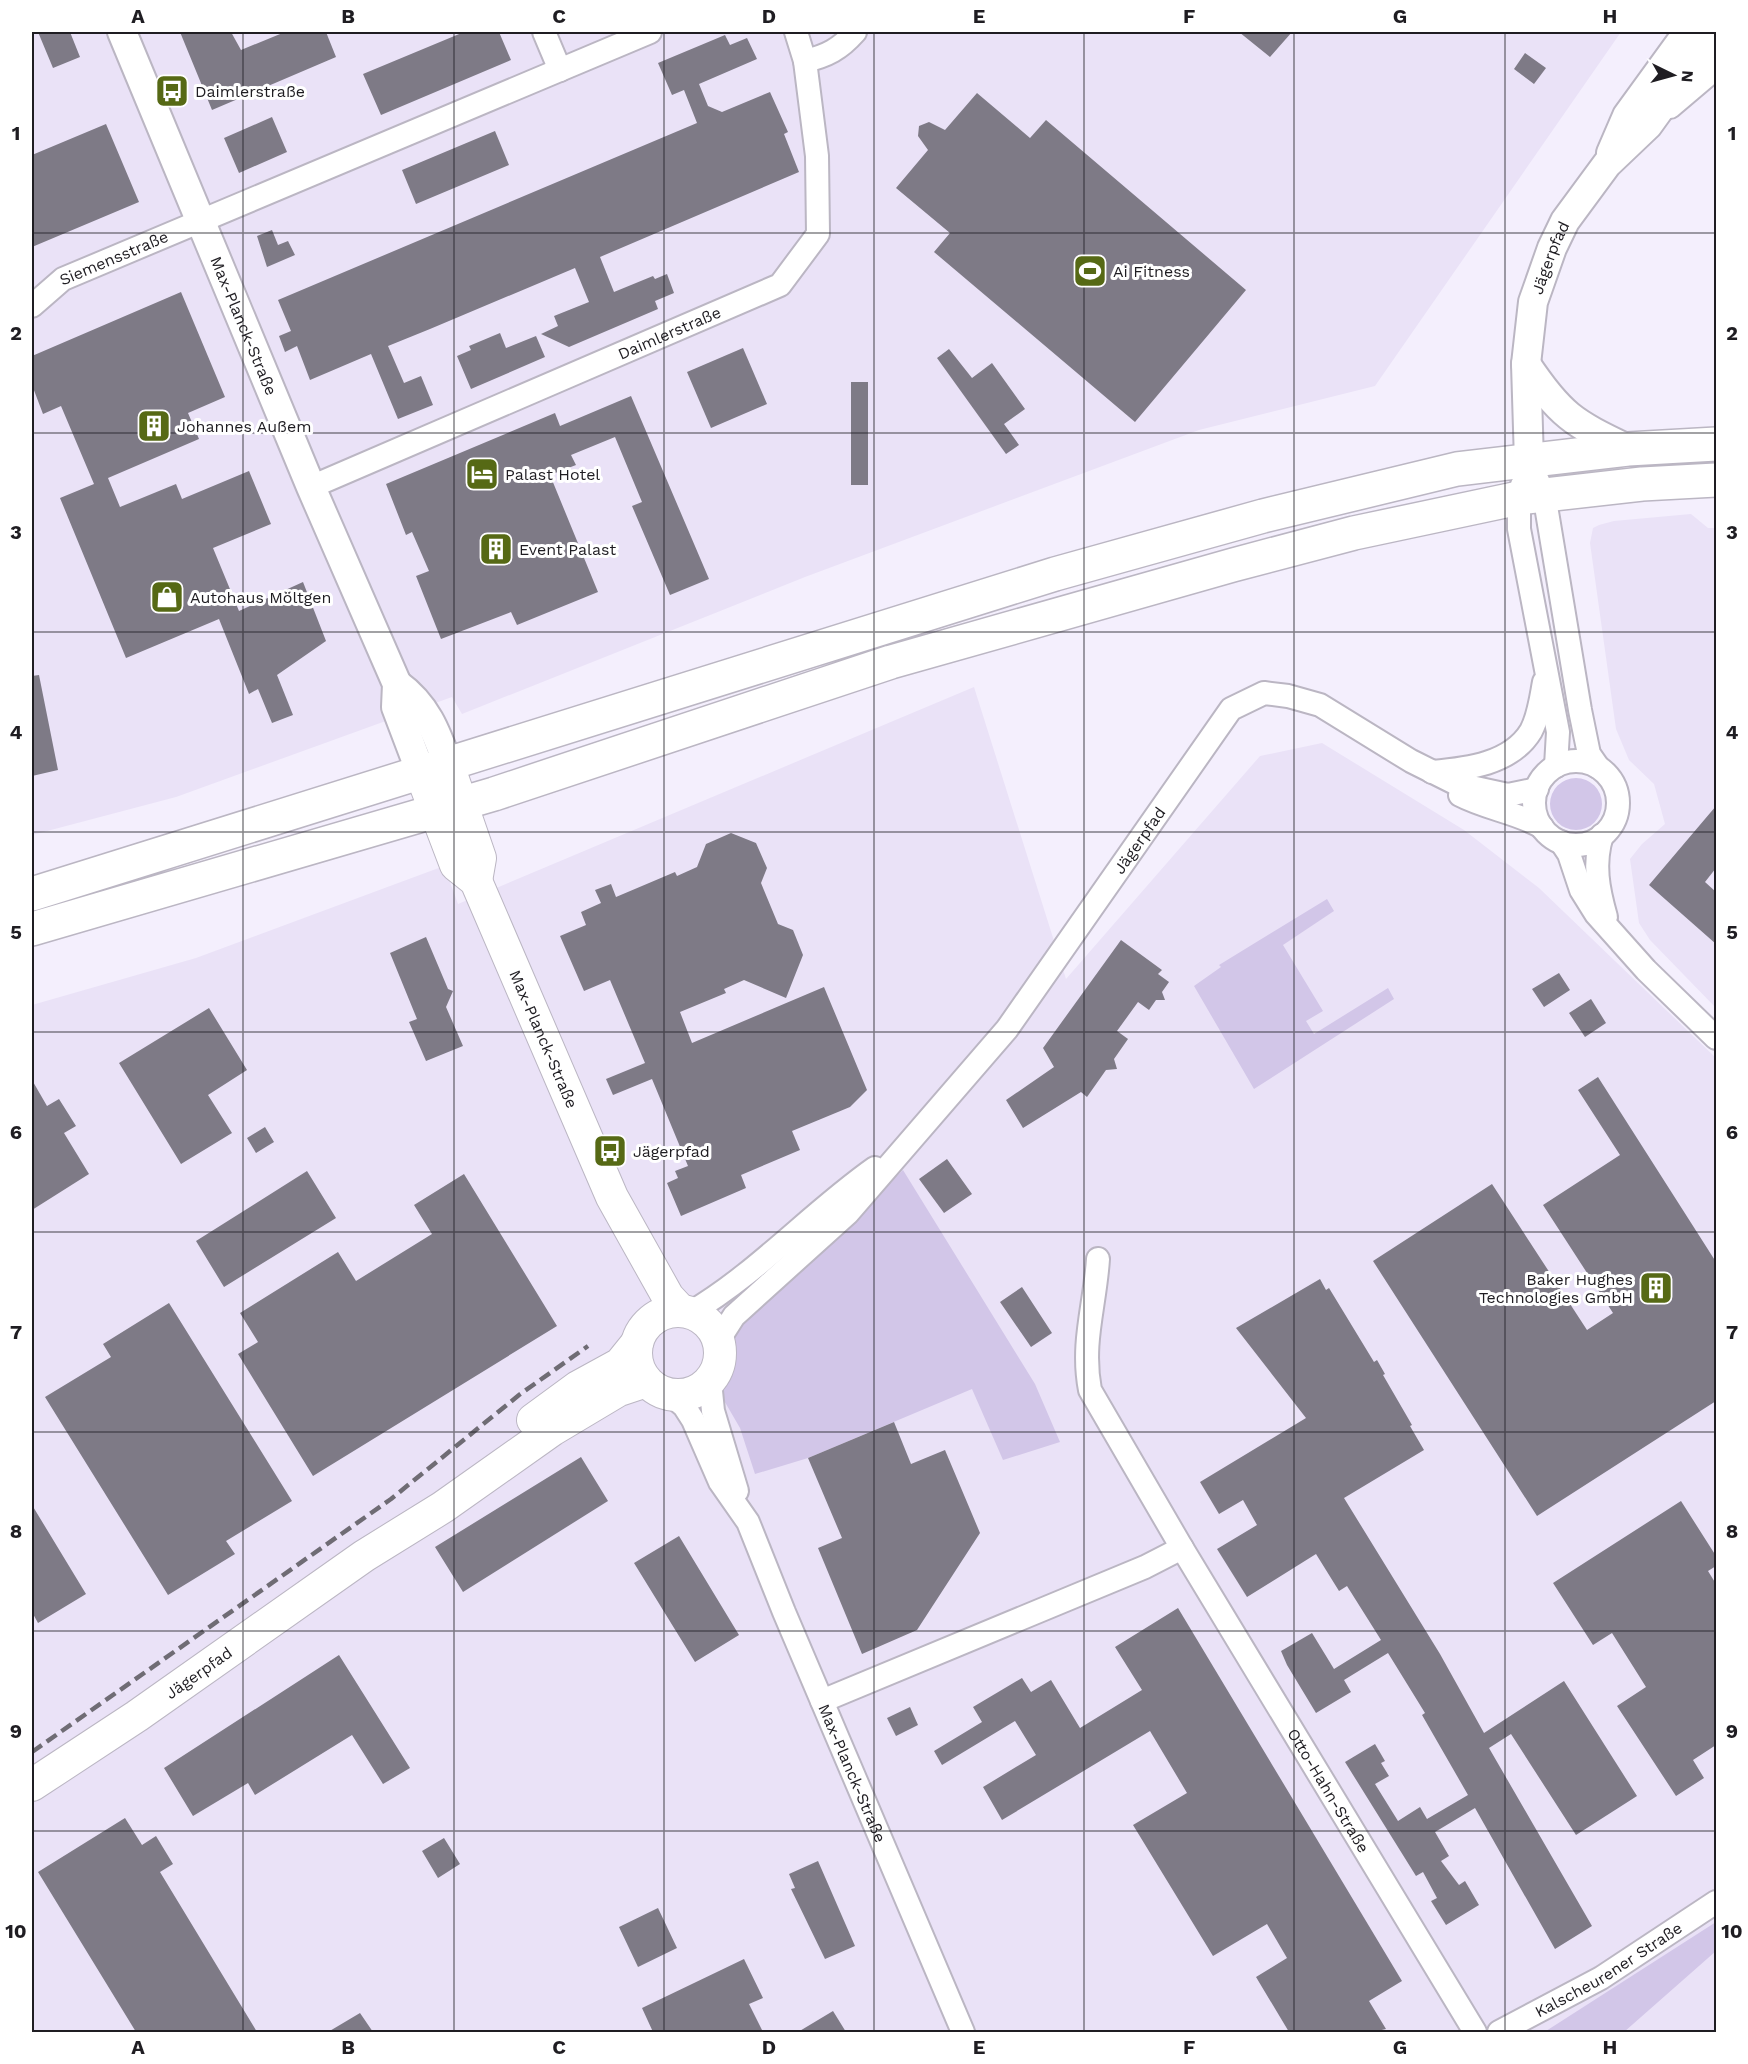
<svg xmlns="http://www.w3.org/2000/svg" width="1748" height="2064" font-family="'Work Sans',sans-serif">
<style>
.built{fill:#eae2f7}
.green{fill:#d2c6e8}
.building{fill:#7e7a86}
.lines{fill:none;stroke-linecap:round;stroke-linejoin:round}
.minor-casing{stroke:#bbb6c3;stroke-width:26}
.tertiary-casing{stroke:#bbb6c3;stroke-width:32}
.secondary-casing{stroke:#bbb6c3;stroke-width:34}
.primary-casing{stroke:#bbb6c3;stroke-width:36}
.minor{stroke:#fff;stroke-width:22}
.tertiary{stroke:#fff;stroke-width:28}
.secondary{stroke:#fff;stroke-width:32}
.primary{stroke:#fff;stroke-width:33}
.rail{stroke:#6f6c74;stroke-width:4.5;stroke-dasharray:12 6;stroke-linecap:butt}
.grid{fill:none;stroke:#1f1d22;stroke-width:1.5;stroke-opacity:0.55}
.labels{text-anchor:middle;stroke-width:6;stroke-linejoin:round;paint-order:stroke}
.poi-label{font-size:16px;fill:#1f1d22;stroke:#fff;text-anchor:start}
.street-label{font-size:16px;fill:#1f1d22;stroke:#fff}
.neatline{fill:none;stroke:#1f1d22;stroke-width:2}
.grid-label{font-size:20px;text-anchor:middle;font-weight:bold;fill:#1f1d22}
</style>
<rect width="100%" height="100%" fill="#f4effd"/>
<!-- built -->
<path class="built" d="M32 32H1621L1375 386 1199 430 805 577 462 714 452 697 176 797 32 835Z
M1691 514 1708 528H1716V1008L1650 940 1639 923 1630 859 1642 844 1665 824 1654 784 1629 760 1616 729 1590 543 1593 528 1599 525 1614 521Z
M974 687 1066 979 1260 756 1322 743 1464 830 1539 888 1716 1058V2032H32V1005L196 958 444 866 458 904Z"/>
<!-- green -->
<path class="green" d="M1550 804a26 26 0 1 1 52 0a26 26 0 1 1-52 0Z
M1327 899 1334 911 1283 945 1323 1011 1306 1021 1314 1034 1388 988 1394 999 1254 1089 1194 986 1221 967 1219 965Z
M903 1170 1035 1384 1060 1442 1003 1460 972 1389 808 1458 755 1474 740 1428 722 1397 733 1339 745 1313 820 1248Z
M1716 1922V1951L1624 2032 1546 2031Z"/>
<!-- building -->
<path class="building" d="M38 32H70L80 57 53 68Z
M180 32H231L241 50 285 32H326L336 57 212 110Z
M464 32H499L511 60 381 115 363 74Z
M1239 32H1292L1270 57Z
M725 35 730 45 747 38 757 59 699 84 708 106 722 112 770 92 788 132 784 134 799 172 600 257 614 292 653 276 655 279 667 274 674 293 655 301 658 309 569 347 541 334 558 326 554 316 589 302 575 268 430 329 388 346 404 383 421 376 433 405 398 419 371 354 310 380 297 346 285 352 279 336 291 331 278 300 697 123 684 90 672 95 658 63Z
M1525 53 1546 68 1534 84 1514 69Z
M977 93 1030 138 1046 120 1246 290 1135 422 934 252 950 233 896 188 928 150 918 136 919 126 929 122 945 130Z
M272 117 287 152 239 173 224 138Z
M106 124 139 202 32 247V155Z
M495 131 509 165 416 204 402 170Z
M272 230 278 245 288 241 295 255 267 267 257 236Z
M181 292 225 397 188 413 199 439 108 478 120 507 176 484 182 499 249 471 271 524 213 548 239 611 303 582 326 641 277 675 293 715 272 723 258 689 249 694 219 619 126 658 60 498 94 484 61 406 43 414 32 385V356Z
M500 333 506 348 536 336 545 357 471 389 457 356 471 350 469 346Z
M743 348 767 404 711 428 687 372Z
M949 349 972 378 992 363 1025 409 1004 424 1019 445 1006 454 937 358Z
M851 382H868V485H851Z
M631 396 709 579 670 595 632 506 642 502 615 437 571 455 576 465 550 475 598 592 517 625 511 612 441 639 416 576 429 571 412 532 406 535 386 484 555 413 560 426Z
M39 675 58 770 32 776V676Z
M1716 806V868L1705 882 1716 892V944L1649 885Z
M731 833 756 843 767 868 761 883 778 924 793 930 803 955 786 998 744 980 724 989 726 993 680 1012 692 1043 824 987 867 1090 850 1107 792 1131 800 1150 741 1175 746 1188 681 1216 667 1183 678 1178 675 1171 688 1166 652 1079 613 1095 606 1079 645 1063 610 980 584 991 560 936 586 925 581 912 601 903 595 890 611 884 616 897 675 872 677 876 697 867 706 844Z
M426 937 448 989 453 991 446 1007 463 1046 426 1061 409 1022 417 1019 390 953Z
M1121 940 1162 970 1158 974 1169 982 1162 992 1165 1000H1156L1149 1010 1138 1002 1117 1031 1128 1039 1114 1059 1117 1069 1106 1070 1087 1097 1081 1092 1023 1128 1006 1100 1054 1067 1043 1048Z
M1559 973 1570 990 1544 1007 1532 989Z
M1591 999 1606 1023 1585 1037 1569 1013Z
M209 1008 247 1070 208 1095 232 1133 181 1164 119 1063Z
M1598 1077 1716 1262V1401L1537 1516 1373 1261 1492 1184 1587 1330 1613 1313 1543 1205 1620 1155 1578 1090Z
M32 1080 47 1106 59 1099 76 1126 64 1133 89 1174 32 1210Z
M265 1127 274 1142 256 1153 247 1138Z
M947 1159 972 1194 944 1213 919 1179Z
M307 1171 336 1218 224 1287 196 1241Z
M464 1174 557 1326 313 1476 238 1354 258 1342 240 1313 338 1252 356 1281 432 1234 414 1205Z
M1320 1279 1326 1290 1329 1288 1374 1362 1377 1360 1385 1374 1383 1375 1412 1425 1410 1426 1424 1450 1344 1498 1440 1654 1484 1733 1564 1681 1637 1796 1576 1835 1511 1734 1489 1748 1592 1926 1555 1949 1475 1808 1435 1832 1449 1856 1441 1861 1459 1885 1465 1881 1479 1905 1446 1925 1431 1901 1437 1898 1423 1872 1416 1876 1345 1762 1375 1744 1385 1761 1381 1763 1389 1776 1375 1784 1398 1821 1420 1807 1427 1819 1468 1795 1422 1715 1425 1713 1388 1653 1344 1680 1351 1692 1316 1713 1287 1665 1281 1651 1312 1633 1334 1669 1381 1640 1347 1586 1339 1591 1316 1554 1247 1597 1217 1549 1257 1525 1243 1500 1219 1514 1200 1482 1306 1418 1236 1328Z
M1022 1287 1052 1333 1031 1347 1000 1302Z
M169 1303 292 1501 226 1541 235 1554 168 1595 45 1397 111 1357 103 1344Z
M894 1422 911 1464 945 1450 980 1533 917 1630 862 1654 818 1548 842 1538 808 1458Z
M581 1457 608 1501 463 1592 435 1547Z
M1681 1501 1716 1556V1566L1708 1571 1716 1584V1745L1693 1760 1704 1778 1676 1796 1617 1706 1646 1687 1612 1633 1593 1645 1553 1583Z
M32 1505 86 1594 38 1623 32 1612Z
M679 1536 739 1635 695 1662 634 1563Z
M1178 1608 1402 1981 1369 2001 1386 2029 1373 2032H1289L1256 1977 1287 1958 1267 1924 1213 1956 1133 1825 1187 1793 1150 1731 1002 1820 983 1787 1036 1755 1015 1721 942 1765 934 1751 982 1722 973 1707 1022 1678 1031 1692 1051 1680 1080 1728 1142 1690 1115 1647Z
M339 1655 410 1768 383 1784 352 1735 255 1795 248 1783 193 1816 164 1768Z
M910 1707 918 1725 896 1736 887 1718Z
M125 1818 142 1845 156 1836 173 1864 160 1872 257 2032H136L38 1872Z
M444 1838 460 1864 438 1878 422 1851Z
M818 1861 855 1946 825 1959 791 1889 795 1888 789 1874Z
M658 1908 677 1948 638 1967 619 1927Z
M744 1959 763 1998 749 2004 763 2032H653L642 2008Z
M833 2011 846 2032H798Z
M360 2013 373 2032H328Z"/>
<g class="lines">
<defs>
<g id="minor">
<path d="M544 32 560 70"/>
<path d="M805 61C827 56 840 49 855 32"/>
<path d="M1670 107 1716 68"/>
<path id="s1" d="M32 306 63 279 650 32"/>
<path d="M1529 461 1544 494 1580 710 1589 754 1598 767"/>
<path d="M1522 485 1519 498V529L1558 732 1556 766"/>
<path id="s2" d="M311 487 780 285 818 234 817 156 805 61 796 32"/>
<circle cx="1576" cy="803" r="42"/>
<path d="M1432 772C1467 769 1511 764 1531 731 1539 716 1541 698 1544 682"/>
<path d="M1460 795C1487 809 1516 812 1542 827"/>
<path d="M1602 835C1593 864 1598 889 1606 917"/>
<path d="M1561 842 1569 854 1581 890 1596 914 1646 970 1716 1038"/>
<path id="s3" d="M1098 1259C1095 1306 1081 1343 1090 1390L1182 1548 1475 2032"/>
<path d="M690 1313C758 1273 811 1213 875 1168"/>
<path id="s4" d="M718 1341 734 1316 848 1213 1007 1029 1231 709 1264 693 1288 696 1320 705 1411 761 1457 784 1508 795 1537 789"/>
<path d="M710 1381 713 1411 737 1491"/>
<path id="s5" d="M671 1395 684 1406 693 1420 720 1482 748 1522 784 1612 963 2032"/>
<path d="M822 1701 1145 1567 1182 1548"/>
<path id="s6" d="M1499 2032 1601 1978 1716 1902"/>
</g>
<g id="tertiary">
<path id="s7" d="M122 32 311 487 397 684 396 707 421 773"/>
<path d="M1611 153 1627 116 1688 32"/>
<path d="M1526 364C1560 415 1573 423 1628 449"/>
<path id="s8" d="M1529 461 1526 364 1533 302 1552 248 1565 221 1607 164 1648 125 1705 46 1716 36"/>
<path d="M397 684C426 705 436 731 448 765"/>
</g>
<g id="secondary">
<path d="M448 765 480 858 476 881"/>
<path id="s9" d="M421 773 456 865 476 881 612 1197 668 1297 681 1311"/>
<circle cx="678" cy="1353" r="42"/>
<path d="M533 1420 578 1387 620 1364 637 1343"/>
<path id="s10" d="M32 1785 137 1716 364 1556 443 1507 552 1430 619 1390 646 1381"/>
</g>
<path id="primary" d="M32 894 1055 574 1263 516 1457 469 1628 449 1716 444
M32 929 494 794 891 662 1233 565 1354 533 1519 498 1642 484 1716 480"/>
</defs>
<!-- minor casing -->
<use href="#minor" class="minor-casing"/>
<!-- tertiary casing -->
<use href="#tertiary" class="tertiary-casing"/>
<!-- secondary casing -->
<use href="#secondary" class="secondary-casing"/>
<!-- primary casing -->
<use href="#primary" class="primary-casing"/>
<!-- minor -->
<use href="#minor" class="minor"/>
<!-- tertiary -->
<use href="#tertiary" class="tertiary"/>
<!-- secondary -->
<use href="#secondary" class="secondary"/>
<!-- primary -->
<use href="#primary" class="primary"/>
<!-- rail -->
<path class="rail" d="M32 1752 391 1499 519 1395 588 1346"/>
</g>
<!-- grid -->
<path class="grid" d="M243 32V2032M454 32V2032M664 32V2032M874 32V2032M1084 32V2032M1294 32V2032M1505 32V2032M32 233H1716M32 433H1716M32 632H1716M32 832H1716M32 1032H1716M32 1232H1716M32 1432H1716M32 1631H1716M32 1831H1716"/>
<!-- icons -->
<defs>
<symbol id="bus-square" viewBox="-11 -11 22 22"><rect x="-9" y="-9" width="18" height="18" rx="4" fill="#566915" stroke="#fff"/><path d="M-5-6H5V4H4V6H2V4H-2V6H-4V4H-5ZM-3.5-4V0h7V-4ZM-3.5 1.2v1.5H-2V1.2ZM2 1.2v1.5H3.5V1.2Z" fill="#fff"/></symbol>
<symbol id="stadium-square" viewBox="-11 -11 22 22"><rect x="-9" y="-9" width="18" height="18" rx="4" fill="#566915" stroke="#fff"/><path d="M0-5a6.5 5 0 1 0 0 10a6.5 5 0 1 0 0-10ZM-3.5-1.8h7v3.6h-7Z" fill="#fff"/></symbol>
<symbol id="building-square" viewBox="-11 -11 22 22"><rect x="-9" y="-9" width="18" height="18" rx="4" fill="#566915" stroke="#fff"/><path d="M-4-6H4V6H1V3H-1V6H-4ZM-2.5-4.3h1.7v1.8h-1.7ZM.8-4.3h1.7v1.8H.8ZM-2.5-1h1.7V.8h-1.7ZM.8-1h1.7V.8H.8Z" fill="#fff"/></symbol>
<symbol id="hotel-square" viewBox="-11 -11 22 22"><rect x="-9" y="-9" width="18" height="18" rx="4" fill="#566915" stroke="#fff"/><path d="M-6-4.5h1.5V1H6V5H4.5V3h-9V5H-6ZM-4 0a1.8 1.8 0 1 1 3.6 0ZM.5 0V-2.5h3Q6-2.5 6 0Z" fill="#fff"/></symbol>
<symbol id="shop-square" viewBox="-11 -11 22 22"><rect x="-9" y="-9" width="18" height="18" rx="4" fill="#566915" stroke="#fff"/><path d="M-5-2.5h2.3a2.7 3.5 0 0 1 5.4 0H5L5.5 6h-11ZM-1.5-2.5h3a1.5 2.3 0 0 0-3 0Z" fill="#fff"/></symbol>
</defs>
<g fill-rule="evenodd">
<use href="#bus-square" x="153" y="72" width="38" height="38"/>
<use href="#stadium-square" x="1071" y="252" width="38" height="38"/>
<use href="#building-square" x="135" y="407" width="38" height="38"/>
<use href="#hotel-square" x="463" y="455" width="38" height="38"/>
<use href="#building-square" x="477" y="530" width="38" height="38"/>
<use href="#shop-square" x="148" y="578" width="38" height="38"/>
<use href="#bus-square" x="591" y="1132" width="38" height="38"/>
<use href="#building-square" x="1637" y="1269" width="38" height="38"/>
</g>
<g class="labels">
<!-- poi labels -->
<g class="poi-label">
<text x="195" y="97">Daimlerstraße</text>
<text x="1113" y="277">Ai Fitness</text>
<text x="177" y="432">Johannes Außem</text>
<text x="505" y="480">Palast Hotel</text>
<text x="519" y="555">Event Palast</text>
<text x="190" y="603">Autohaus Möltgen</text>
<text x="633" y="1157">Jägerpfad</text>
<text x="1633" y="1285" text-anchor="end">Baker Hughes<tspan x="1633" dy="18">Technologies GmbH</tspan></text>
</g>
<!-- street labels -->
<g class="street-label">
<text dy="6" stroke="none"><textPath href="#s8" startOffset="207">Jägerpfad</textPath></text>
<text dy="6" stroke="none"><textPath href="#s1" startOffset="96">Siemensstraße</textPath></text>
<text dy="6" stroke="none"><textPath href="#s7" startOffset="318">Max-Planck-Straße</textPath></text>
<text dy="6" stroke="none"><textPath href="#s2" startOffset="390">Daimlerstraße</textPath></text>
<text dy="6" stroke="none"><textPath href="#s4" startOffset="657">Jägerpfad</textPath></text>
<text dy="6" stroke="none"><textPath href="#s9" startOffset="296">Max-Planck-Straße</textPath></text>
<text dy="6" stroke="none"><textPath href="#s10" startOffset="201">Jägerpfad</textPath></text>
<text dy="6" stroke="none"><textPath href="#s5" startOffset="422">Max-Planck-Straße</textPath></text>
<text dy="6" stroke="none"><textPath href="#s3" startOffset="598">Otto-Hahn-Straße</textPath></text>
<text dy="6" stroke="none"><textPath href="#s6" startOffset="126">Kalscheurener Straße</textPath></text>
</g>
</g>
<!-- border -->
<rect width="1748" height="2064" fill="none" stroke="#ffffff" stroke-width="66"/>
<!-- north arrow -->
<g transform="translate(1673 75) rotate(95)" stroke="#ffffff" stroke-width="4.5" paint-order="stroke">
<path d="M0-4.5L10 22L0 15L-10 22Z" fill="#1f1d22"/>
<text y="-9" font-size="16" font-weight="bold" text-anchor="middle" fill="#1f1d22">N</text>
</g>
<rect x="33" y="33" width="1682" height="1998" class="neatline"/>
<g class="grid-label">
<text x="138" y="23">A</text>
<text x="348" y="23">B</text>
<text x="559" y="23">C</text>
<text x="769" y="23">D</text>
<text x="979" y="23">E</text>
<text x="1189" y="23">F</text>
<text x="1400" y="23">G</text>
<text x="1610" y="23">H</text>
<text x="16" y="140">1</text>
<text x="1732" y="140">1</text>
<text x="16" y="340">2</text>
<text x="1732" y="340">2</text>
<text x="16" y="539">3</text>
<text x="1732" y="539">3</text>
<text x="16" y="739">4</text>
<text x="1732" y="739">4</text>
<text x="16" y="939">5</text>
<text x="1732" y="939">5</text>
<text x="16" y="1139">6</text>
<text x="1732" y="1139">6</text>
<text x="16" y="1339">7</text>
<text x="1732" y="1339">7</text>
<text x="16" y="1538">8</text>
<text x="1732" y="1538">8</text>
<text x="16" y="1738">9</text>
<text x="1732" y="1738">9</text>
<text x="16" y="1938">10</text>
<text x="1732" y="1938">10</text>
<text x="138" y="2054">A</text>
<text x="348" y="2054">B</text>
<text x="559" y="2054">C</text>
<text x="769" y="2054">D</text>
<text x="979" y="2054">E</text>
<text x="1189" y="2054">F</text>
<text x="1400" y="2054">G</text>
<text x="1610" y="2054">H</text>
</g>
</svg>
